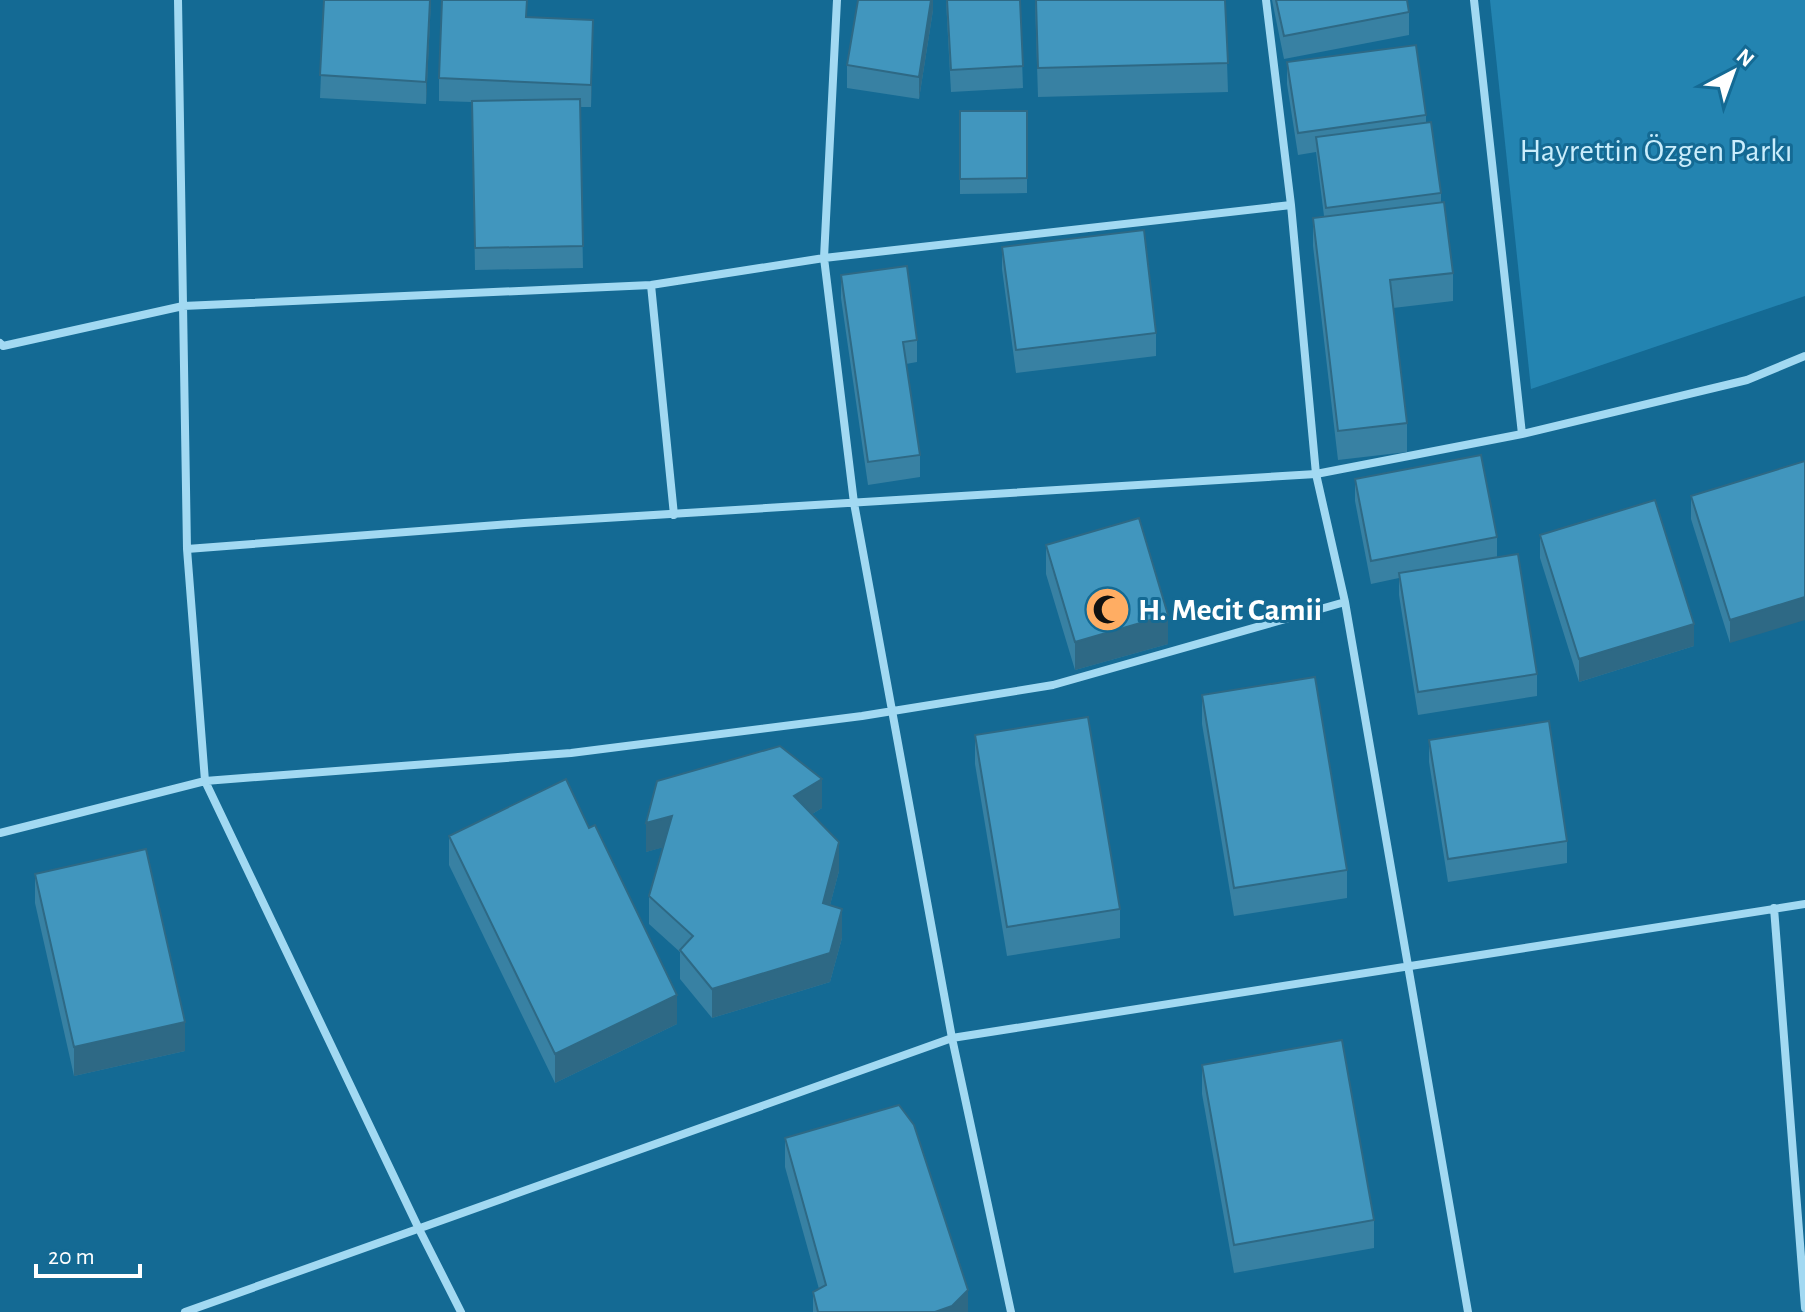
<svg xmlns="http://www.w3.org/2000/svg" width="1805" height="1312" font-family="'Alegreya Sans',sans-serif">
<style>
.green{fill:#2384b1}
.lines{fill:none;stroke-linecap:round;stroke-linejoin:round}
.minor{stroke:#a2d9f2;stroke-width:8}
.wall{fill:#3881a3}
.shaded-wall{fill:#2e6985}
.building{fill:#4196be;stroke:#2e6985;stroke-width:2}
.labels{text-anchor:middle;stroke-width:6;stroke-linejoin:round;paint-order:stroke}
.park-label{font-size:32px;fill:#caedfc;stroke:#146a94}
.poi-label{font-size:32px;font-weight:bold;fill:#fff;stroke:#146a94;text-anchor:start}
</style>
<rect width="100%" height="100%" fill="#146a94"/>
<!-- green -->
<path class="green" d="M1490 0H1805V296L1531 389Z"/>
<g class="lines">
<!-- minor -->
<path class="minor" d="M178 0 187 549 205 781 418 1227 461 1312
M837 0 824 258 854 503 952 1038 1011 1312
M1266 0 1291 205 1316 474 1345 602 1468 1312
M1474 0 1522 434
M651 285 674 515
M0 343 3 346 183 306 651 285 824 258 1291 205
M187 549 524 523 1316 474 1522 434 1747 380 1805 356
M0 833 205 781 571 753 862 716 1053 685 1345 602
M1774 908 1805 1308
M185 1312 952 1038 1805 904"/>
</g>
<!-- wall -->
<path class="wall" d="M324 0H431L426 104 320 98Z
M527 0V17L593 43 591 107H580L583 268 475 270 472 102 439 101V78Z
M933 0V10L919 99 847 88V65Z
M946 0H1020L1023 88 951 92Z
M1035 0H1225L1228 92 1038 97Z
M1272 0H1407L1409 12V35L1284 59Z
M1287 62 1426 115V123L1441 193V203L1453 273V301L1393 308 1407 423V452L1338 460 1313 246V218L1324 216 1316 152 1298 155 1287 84Z
M960 111H1027V193L960 194Z
M1002 247 1156 333V356L1016 373 1002 269Z
M841 275 917 340V362L906 364 920 455V477L868 485 841 298Z
M1805 461 1730 643 1691 519V496Z
M1355 479 1497 537V557L1537 674V696L1418 715 1399 595V578L1371 584 1355 501Z
M1540 535 1694 646 1579 682 1540 558Z
M1046 545 1168 644 1075 670 1046 574Z
M1202 695 1347 870V898L1234 916 1202 724Z
M975 735 1120 909V938L1007 956 975 764Z
M1429 740 1567 841V863L1448 882 1429 762Z
M822 808 812 814 839 871 830 905 842 938 830 982 712 1018 680 979V952L649 924V896L663 847 646 852V823Z
M589 828 677 1024 555 1083 449 865V836Z
M35 874 185 1051 74 1076 35 903Z
M1202 1065 1374 1220V1248L1234 1273 1202 1094Z
M785 1138 968 1312H813V1292L819 1289 785 1167Z"/>
<!-- shaded-wall -->
<path class="shaded-wall" d="M430 0H431L426 104V82Z
M931 0H933V10L919 99V77Z
M593 20V43L591 107V85Z
M1805 597V620L1730 643V620Z
M1168 615V644L1075 670V642Z
M1694 624V646L1579 682V659Z
M822 779V808L794 825V796Z
M672 816V845L646 852V823Z
M839 842V871L823 932V903Z
M842 909V938L830 982 712 1018V989Z
M677 995V1024L555 1083V1054Z
M185 1022V1051L74 1076V1047Z
M968 1290V1312H935Z"/>
<!-- building -->
<path class="building" d="M324 0H430L426 82 320 75Z
M442 0H527L526 17 593 20 591 85 439 78Z
M858 0H931L919 77 847 65Z
M947 0H1020L1023 66 951 70Z
M1036 0H1225L1228 63 1038 68Z
M1276 0H1407L1409 12 1284 36Z
M1416 45 1426 115 1298 133 1287 62Z
M580 99 583 246 475 248 472 101Z
M960 111H1027V178L960 179Z
M1431 122 1441 193 1326 208 1316 137Z
M1444 202 1453 273 1390 280 1407 423 1338 431 1313 218Z
M1144 230 1156 333 1016 350 1002 247Z
M907 266 917 340 903 342 920 455 868 462 841 275Z
M1481 455 1497 537 1371 561 1355 479Z
M1805 461V597L1730 620 1691 496Z
M1655 500 1694 624 1579 659 1540 535Z
M1139 518 1168 615 1075 642 1046 545Z
M1518 554 1537 674 1418 692 1399 573Z
M1315 677 1347 870 1234 888 1202 695Z
M1088 717 1120 909 1007 927 975 735Z
M1549 721 1567 841 1448 859 1429 740Z
M780 746 822 779 794 796 839 842 823 903 842 909 830 953 712 989 680 950 693 936 649 896 672 816 646 823 657 781Z
M566 779 589 828 595 825 677 995 555 1054 449 836Z
M146 849 185 1022 74 1047 35 874Z
M1342 1040 1374 1220 1234 1245 1202 1065Z
M899 1105 914 1125 968 1290 952 1306 935 1312H818L813 1292 826 1285 785 1138Z"/>
<!-- icons -->
<defs>
<symbol id="mosque-disc" viewBox="-11 -11 22 22"><circle r="9.5" fill="#ffad63" stroke="#146a94"/><path d="M3.5-4.9A6 6 0 1 0 3.5 4.9A5 5 0 1 1 3.5-4.9Z" fill="#111"/></symbol>
</defs>
<g fill-rule="evenodd">
<use href="#mosque-disc" x="1082" y="584" width="51" height="51"/>
</g>
<g class="labels">
<!-- park labels -->
<g class="park-label">
<text x="1656" y="161">Hayrettin Özgen Parkı</text>
</g>
<!-- poi labels -->
<g class="poi-label">
<text x="1138" y="620">H. Mecit Camii</text>
</g>
</g>
<!-- north arrow -->
<g transform="translate(1733 72) rotate(41)" stroke="#146a94" stroke-width="6" paint-order="stroke">
<path d="M0-6L14 30L0 20L-14 30Z" fill="#ffffff"/>
<text y="-12" font-size="22" font-weight="bold" text-anchor="middle" fill="#ffffff">N</text>
</g>
<!-- scale -->
<path d="M36 1264v12h104v-12" fill="none" stroke="#ffffff" stroke-width="4"/>
<text x="48" y="1264" font-size="24" fill="#ffffff" stroke="#146a94" stroke-width="6" paint-order="stroke">20 m</text>
</svg>
